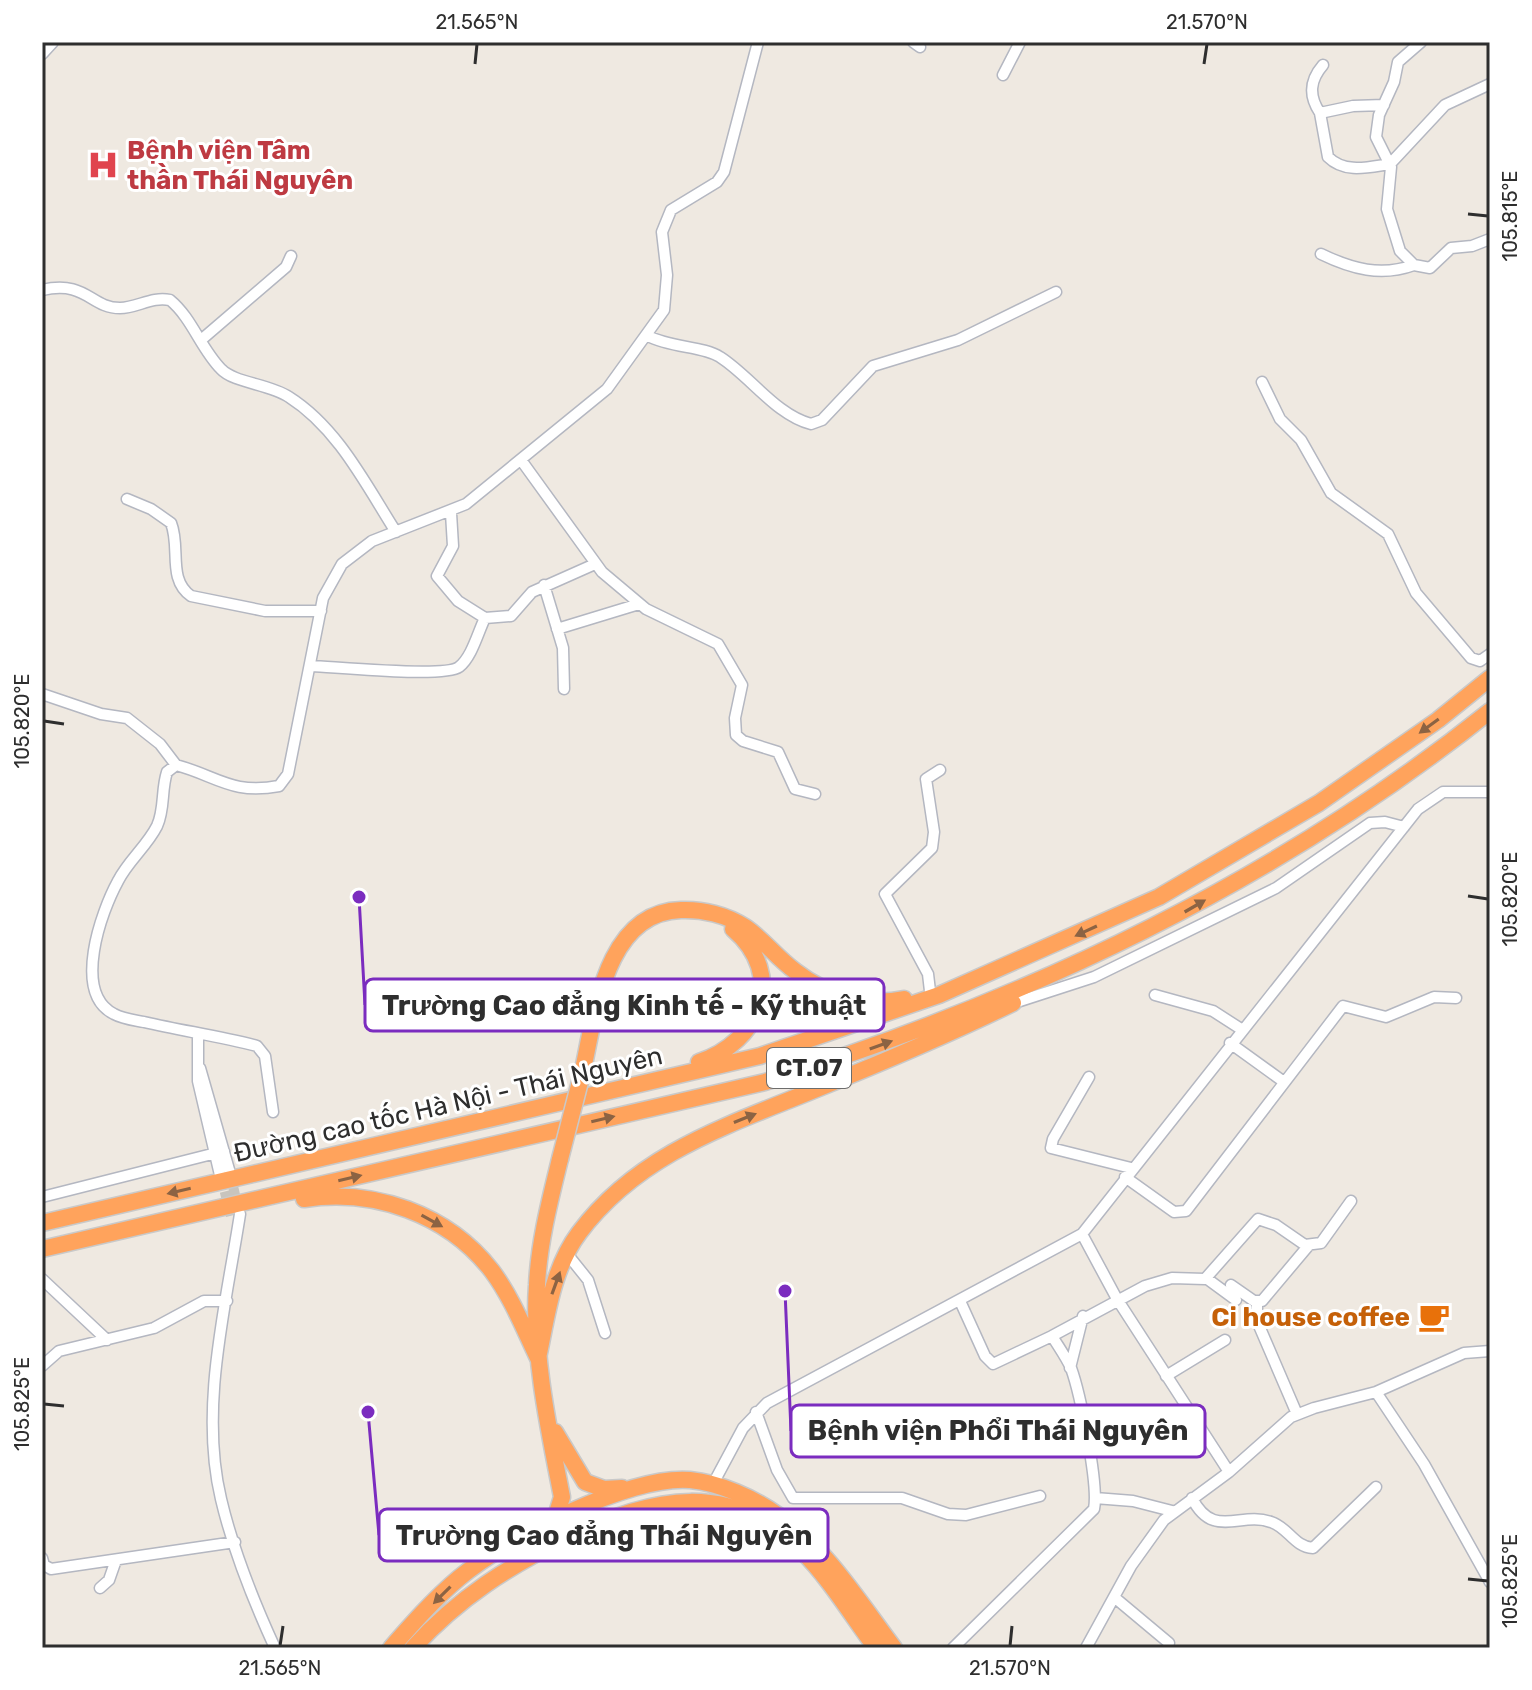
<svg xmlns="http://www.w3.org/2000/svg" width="1532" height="1690" font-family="Rubik,sans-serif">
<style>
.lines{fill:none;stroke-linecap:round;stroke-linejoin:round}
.minor-tunnel{stroke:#c8c4bd;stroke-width:10;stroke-dasharray:10 5;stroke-linecap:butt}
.minor-casing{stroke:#b4b7c1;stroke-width:13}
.highway-casing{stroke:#c9c9c9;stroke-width:19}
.minor{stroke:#fff;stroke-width:10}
.highway{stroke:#ffa35c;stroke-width:16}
.highway-bridge-casing{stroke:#c9c9c9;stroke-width:19;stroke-linecap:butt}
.highway-bridge{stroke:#ffa35c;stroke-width:16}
.oneway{fill:#8c6343}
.ticks{fill:none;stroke:#2e2e2e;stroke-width:3}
.labels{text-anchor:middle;stroke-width:6;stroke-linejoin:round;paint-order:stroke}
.shield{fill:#fff;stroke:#6d6d6d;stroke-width:2}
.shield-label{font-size:24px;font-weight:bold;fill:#2e2e2e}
.health-label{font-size:26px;font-weight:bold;fill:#be3a42;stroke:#fff;text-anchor:start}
.street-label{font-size:26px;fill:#2e2e2e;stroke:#fff}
.food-label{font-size:26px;font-weight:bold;fill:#c56008;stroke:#fff;text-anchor:end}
.leader{fill:none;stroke:#7b2cbf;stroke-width:3}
.callout-dot{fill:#7b2cbf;stroke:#fff;stroke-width:3}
.callout{fill:#fff;stroke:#7b2cbf;stroke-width:3}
.callout-label{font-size:28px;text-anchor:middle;font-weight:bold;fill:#2e2e2e}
.neatline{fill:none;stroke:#2e2e2e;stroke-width:3}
.ticks-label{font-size:20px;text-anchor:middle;fill:#2e2e2e}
</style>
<rect width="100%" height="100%" fill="#efe9e1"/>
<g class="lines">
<!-- minor-tunnel -->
<path class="minor-tunnel" d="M230 1173 238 1208
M221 1177 231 1216"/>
<defs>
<path id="minor" d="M913 42 920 47
M1421 42 1398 62 1394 82 1379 115 1376 137 1391 167 1387 209 1400 251 1414 265 1430 268 1451 248 1472 246 1490 239
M42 54 53 42
M1003 75 1020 42
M1384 105 1353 106 1320 113 1328 157C1345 174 1369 167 1390 164L1445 105 1490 84
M1320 113C1308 95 1310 80 1323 65
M1321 254C1352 269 1381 277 1414 265
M42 290C87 280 90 308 120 308 137 308 152 296 170 300 192 318 201 349 221 369 234 383 270 384 289 397 338 428 366 485 396 532
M648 336C671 348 704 346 720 357 750 376 776 415 811 424L822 420 873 366 958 340 1056 292
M201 340 286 267 291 256
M1262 382 1280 419 1301 440 1331 493 1388 534 1416 593 1471 658 1480 661 1490 654
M521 460 602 572 646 609 718 644 742 685 735 718 736 735 743 741 778 752 795 789 815 794
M127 499 151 509 171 523C181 548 167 579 191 596L265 611H321
M451 513 453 546 437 576 458 601 485 618
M544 585 563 648 564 689
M557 629 639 604
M312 666C336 667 444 678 459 667 472 657 478 632 485 618L511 616 532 592 595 564
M42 694 101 714 127 718 160 744 176 765
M930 991 928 974 885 894 932 848 934 832 926 779 940 770
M1155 995 1213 1011 1241 1029
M1014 1003 1094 977 1276 888 1370 823 1385 822 1404 827
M198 1035V1081L220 1175
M1230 1043 1284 1082
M200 1068 230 1173
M1089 1077 1053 1139 1051 1148 1131 1168
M273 1112 265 1056 257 1046C220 1036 182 1031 144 1022 134 1020 123 1019 114 1014 72 993 101 912 118 881 128 861 147 846 157 826 165 809 161 790 167 772L176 765C217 776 232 795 279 786L288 774 323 598 342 564 372 541 466 504 607 389 664 310 667 275 662 232 671 210 717 182 724 172 758 42
M1125 1177 1174 1212 1186 1211 1343 1006 1386 1017 1434 997 1456 998
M42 1197 224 1151
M240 1214C226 1305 199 1408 221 1499 233 1550 253 1600 275 1648
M1082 1234 1117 1299 1229 1472
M568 1255 588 1280 605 1333
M1206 1278 1236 1300
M42 1279 107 1340
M1231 1285 1254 1301H1262L1309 1245
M960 1301 985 1356 993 1364 1052 1336
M1257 1302V1321L1297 1414
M42 1366 59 1351 154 1328 204 1301H227
M1070 1368 1083 1316
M1166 1376 1225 1340
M1376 1392 1424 1464 1490 1582
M756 1412 777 1470 793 1498H902L948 1514 966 1515 1040 1496
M713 1484 743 1428 767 1403 1082 1234 1418 809 1443 792H1490
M1095 1498 1133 1501 1172 1511
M1192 1498C1213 1540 1240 1511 1271 1522 1288 1527 1294 1547 1313 1548L1376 1487
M42 1558 44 1565 51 1569 235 1542
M100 1588 109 1580 116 1560
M1114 1597 1169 1643
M953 1648 1094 1509C1099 1485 1080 1393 1071 1368 1066 1357 1058 1346 1052 1336L1145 1286 1172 1278 1205 1279 1258 1219 1276 1225 1305 1245 1321 1243 1351 1201
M1086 1648 1131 1566 1164 1520 1229 1472 1291 1417 1314 1408 1376 1392 1464 1353 1490 1351"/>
<path id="highway" d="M699 1062C760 1042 787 975 733 929
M582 1074C595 1017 604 912 681 910 702 909 727 915 745 927 763 939 777 958 795 971 826 995 866 1007 904 999
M304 1199C374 1188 448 1214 492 1271 512 1298 524 1329 538 1358
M42 1223 760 1056 939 995 1159 897 1319 803 1438 720 1490 678
M42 1249 765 1082C1027 1000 1275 883 1490 711
M538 1358C547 1316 552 1269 579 1233 638 1154 726 1126 814 1090 881 1063 948 1035 1013 1003
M555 1432 585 1482 604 1489 622 1488
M547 1523 556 1516 562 1497C549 1431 532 1352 537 1285 539 1242 550 1200 560 1159
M391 1648C412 1624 434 1599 459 1578 505 1539 629 1475 690 1480 720 1483 754 1498 779 1516 826 1548 860 1603 894 1648
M413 1648C458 1598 510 1565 571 1536 654 1497 729 1479 802 1551 830 1579 852 1616 876 1648"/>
</defs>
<!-- minor casing -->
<use href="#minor" class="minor-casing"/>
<!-- highway casing -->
<use href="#highway" class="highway-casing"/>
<!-- minor -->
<use href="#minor" class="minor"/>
<!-- highway -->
<use href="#highway" class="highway"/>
<defs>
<path id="highway-bridge" d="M560 1159 582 1074"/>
</defs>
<!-- highway-bridge casing -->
<use href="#highway-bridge" class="highway-bridge-casing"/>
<!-- highway-bridge -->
<use href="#highway-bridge" class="highway-bridge"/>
</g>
<!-- one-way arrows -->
<defs><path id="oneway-solid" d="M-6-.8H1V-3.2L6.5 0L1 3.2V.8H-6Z" transform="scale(2)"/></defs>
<g class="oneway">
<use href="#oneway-solid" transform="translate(1429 726) rotate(144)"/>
<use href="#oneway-solid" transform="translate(1195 906) rotate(-30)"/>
<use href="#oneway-solid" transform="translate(1086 931) rotate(155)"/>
<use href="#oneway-solid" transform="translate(881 1045) rotate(-20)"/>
<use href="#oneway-solid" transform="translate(745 1118) rotate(-22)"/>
<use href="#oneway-solid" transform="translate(603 1119) rotate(-13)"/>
<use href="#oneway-solid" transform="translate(350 1178) rotate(-13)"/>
<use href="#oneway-solid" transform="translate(179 1191) rotate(167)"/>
<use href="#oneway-solid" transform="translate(432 1221) rotate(29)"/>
<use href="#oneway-solid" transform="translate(556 1283) rotate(-70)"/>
<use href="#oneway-solid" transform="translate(442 1595) rotate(135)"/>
</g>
<!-- ticks -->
<path class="ticks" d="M475 64 477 44M1204 64 1207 44M1468 214 1488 216M44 721 64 724M1468 896 1488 899M44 1404 64 1406M1468 1579 1488 1581M280 1646 283 1626M1010 1646 1012 1626"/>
<!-- icons -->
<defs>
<symbol id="hospital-bare" viewBox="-9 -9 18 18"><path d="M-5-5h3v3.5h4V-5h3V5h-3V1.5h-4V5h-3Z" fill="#e0444e" stroke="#fff" stroke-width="2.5" paint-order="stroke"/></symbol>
<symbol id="cafe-bare" viewBox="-9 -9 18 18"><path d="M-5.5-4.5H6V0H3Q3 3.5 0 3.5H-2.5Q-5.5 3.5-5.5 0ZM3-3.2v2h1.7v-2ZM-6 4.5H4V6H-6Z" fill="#e8710a" stroke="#fff" stroke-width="2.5" paint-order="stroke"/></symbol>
</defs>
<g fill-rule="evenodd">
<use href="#hospital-bare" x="81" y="143" width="44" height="44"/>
<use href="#cafe-bare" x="1412" y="1295" width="44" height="44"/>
</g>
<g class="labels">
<!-- shield labels -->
<rect class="shield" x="767" y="1048" width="84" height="40" rx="6"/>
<g class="shield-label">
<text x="809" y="1076">CT.07</text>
</g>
<!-- health labels -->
<g class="health-label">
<text x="127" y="159">Bệnh viện Tâm<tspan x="127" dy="30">thần Thái Nguyên</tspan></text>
</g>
<!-- street labels -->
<g class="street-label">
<text transform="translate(448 1104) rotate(-13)" y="9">Đường cao tốc Hà Nội - Thái Nguyên</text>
</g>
<!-- food labels -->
<g class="food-label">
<text x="1410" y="1326">Ci house coffee</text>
</g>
</g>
<!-- callouts -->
<path class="leader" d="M359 897L365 1005M785 1291L791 1431M368 1412L379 1535"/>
<g class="callout-dot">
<circle cx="359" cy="897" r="8"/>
<circle cx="785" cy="1291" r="8"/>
<circle cx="368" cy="1412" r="8"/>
</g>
<g class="callout">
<rect x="365" y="979" width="519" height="52" rx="8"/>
<rect x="791" y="1405" width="414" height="52" rx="8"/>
<rect x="379" y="1509" width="449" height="52" rx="8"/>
</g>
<g class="callout-label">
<text x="624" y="1015">Trường Cao đẳng Kinh tế - Kỹ thuật</text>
<text x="998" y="1440">Bệnh viện Phổi Thái Nguyên</text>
<text x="604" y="1545">Trường Cao đẳng Thái Nguyên</text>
</g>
<!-- border -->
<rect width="1532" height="1690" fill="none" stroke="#ffffff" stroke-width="88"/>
<rect x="44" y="44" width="1444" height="1602" class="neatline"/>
<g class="ticks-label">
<text x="477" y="29">21.565°N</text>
<text x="1207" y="29">21.570°N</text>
<text transform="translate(1510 216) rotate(-90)" y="7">105.815°E</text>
<text transform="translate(22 721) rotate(-90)" y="7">105.820°E</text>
<text transform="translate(1510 899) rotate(-90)" y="7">105.820°E</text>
<text transform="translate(22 1404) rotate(-90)" y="7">105.825°E</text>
<text transform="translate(1510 1581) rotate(-90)" y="7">105.825°E</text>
<text x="280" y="1675">21.565°N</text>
<text x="1010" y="1675">21.570°N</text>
</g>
</svg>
